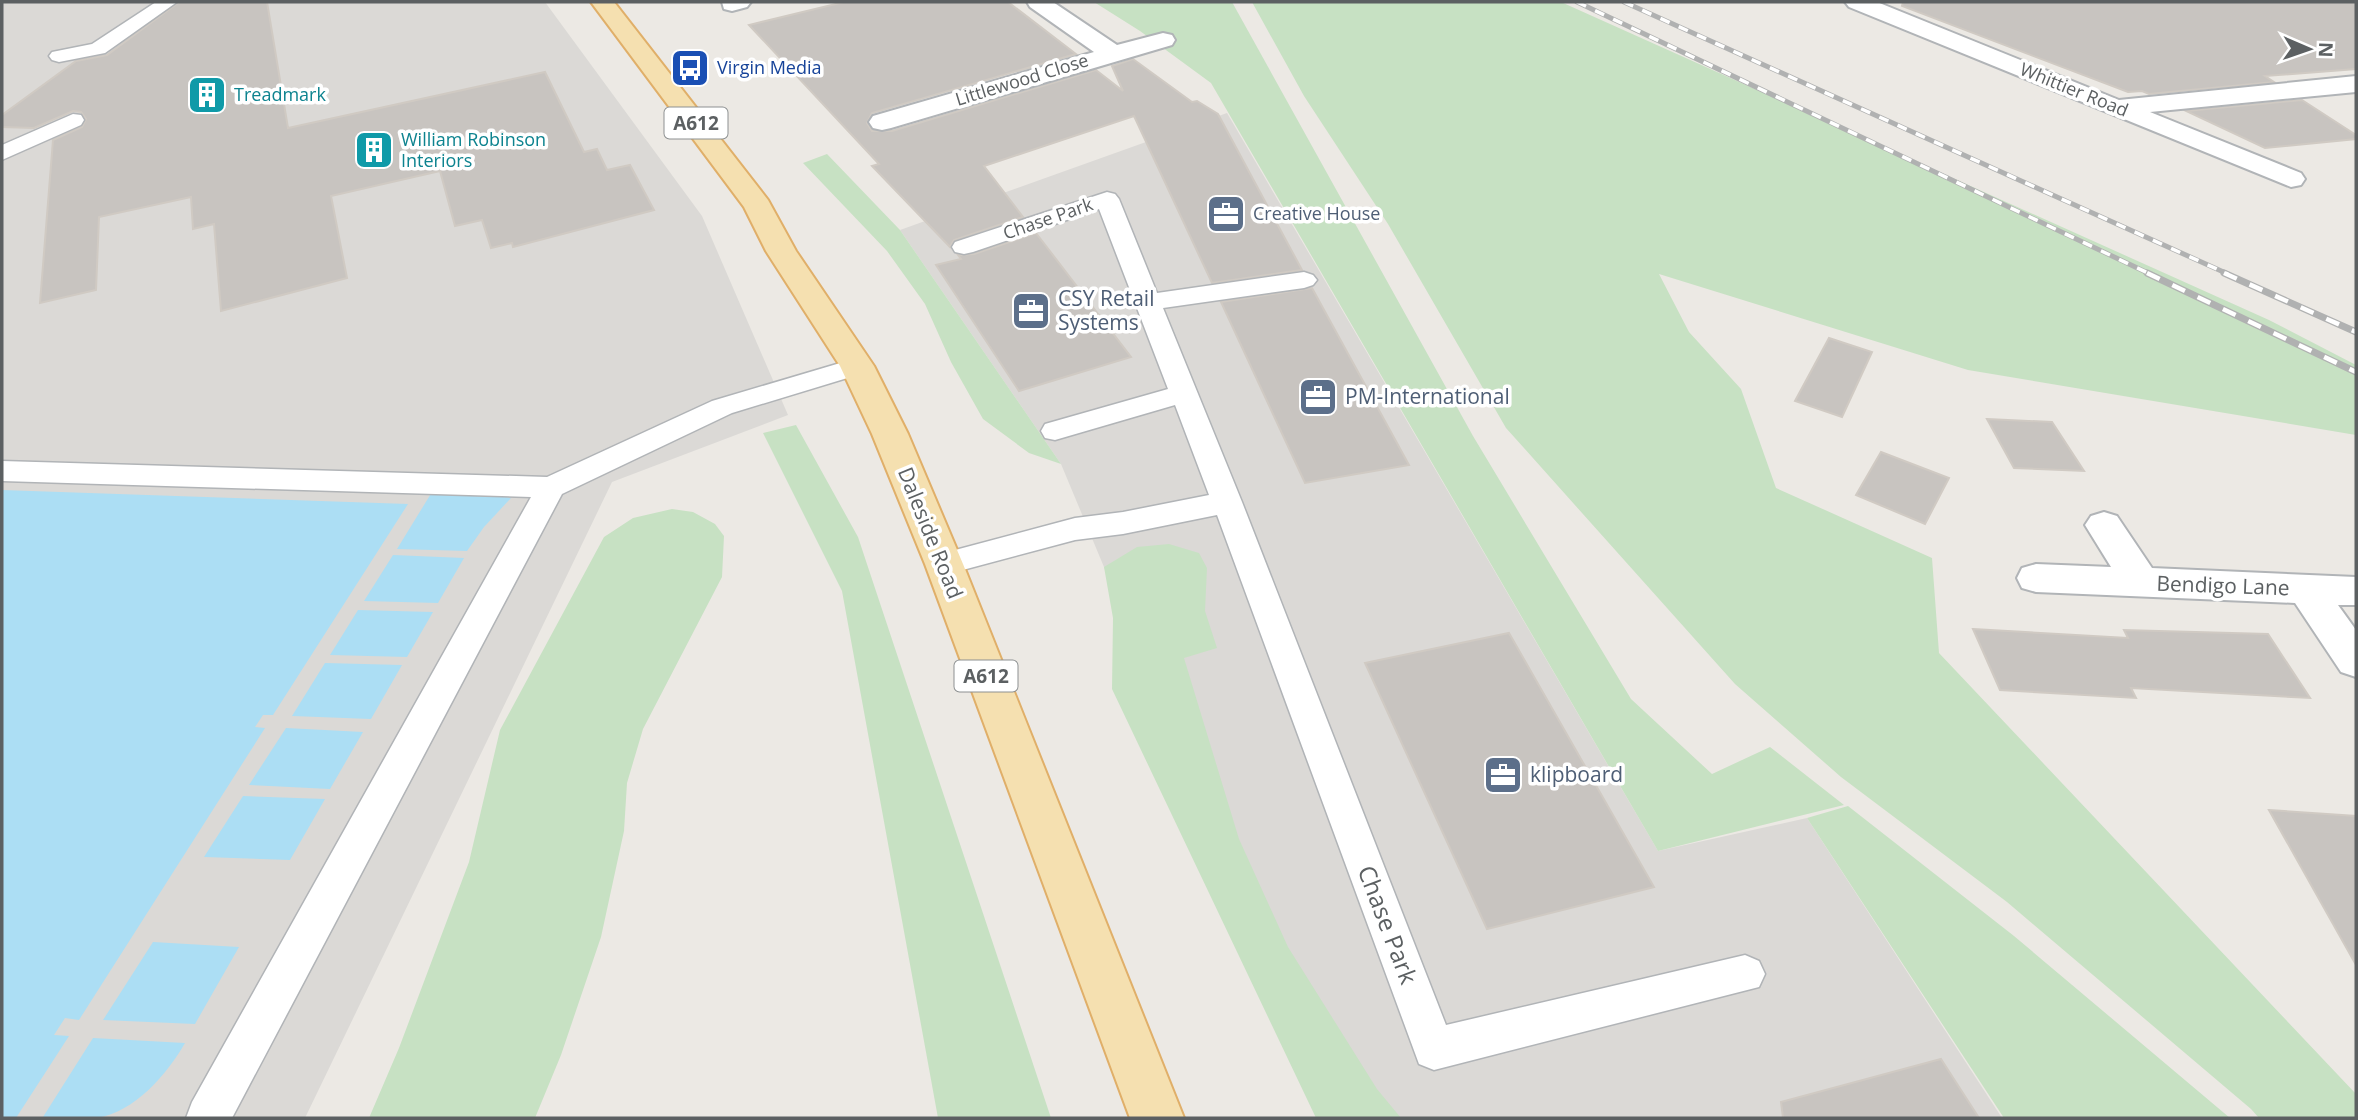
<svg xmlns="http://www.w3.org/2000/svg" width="2358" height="1120" font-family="'Open Sans',sans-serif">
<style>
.industrial{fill:#dbd9d6}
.green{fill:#c7e1c3}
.water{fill:#acdef4}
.building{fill:#c8c4c0;stroke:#d0cac3;stroke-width:2}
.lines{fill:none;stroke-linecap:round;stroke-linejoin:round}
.lane-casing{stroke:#b1b4b7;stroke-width:3}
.street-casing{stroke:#b1b4b7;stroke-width:4}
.primary-casing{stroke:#e0af69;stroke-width:4}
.lane{fill:#fff;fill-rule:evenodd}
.street{fill:#fff;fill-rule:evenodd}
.primary{fill:#f5e0b0;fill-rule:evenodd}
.rail-far1-casing{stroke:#b0b1b1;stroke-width:5}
.rail-casing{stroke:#b0b1b1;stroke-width:7}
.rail-far1{stroke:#fff;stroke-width:3.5;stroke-dasharray:10;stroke-linecap:butt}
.rail{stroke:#fff;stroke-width:4.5;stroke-dasharray:14;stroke-linecap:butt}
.labels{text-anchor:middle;stroke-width:7;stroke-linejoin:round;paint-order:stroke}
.far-transit-label{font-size:18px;fill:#164399;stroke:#fff;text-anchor:start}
.far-street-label{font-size:18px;fill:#5c6062;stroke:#fff}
.far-culture-label{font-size:18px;fill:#0d838f;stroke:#fff;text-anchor:start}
.far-service-label{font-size:18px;fill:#4e5e75;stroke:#fff;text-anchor:start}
.shield{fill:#fff;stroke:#8d9091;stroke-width:2}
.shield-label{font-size:19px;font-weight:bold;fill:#5c6062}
.service-label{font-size:21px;fill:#4e5e75;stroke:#fff;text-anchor:start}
.street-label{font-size:21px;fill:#5c6062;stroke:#fff}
.near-street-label{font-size:24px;fill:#5c6062;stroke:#fff}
</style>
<rect width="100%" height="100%" fill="#ece9e4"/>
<!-- industrial -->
<path class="industrial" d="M2 2H545L702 216 788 415 612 482 305 1118H2Z
M1227 113 1658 851 1807 818 2002 1118H1334L1061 464 900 230Z"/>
<!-- green -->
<path class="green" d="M1094 2H1232L1473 436 1631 699 1712 774 1770 747 1844 805 1658 851 1211 83 1140 31Z
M1252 2H1561L2269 320 2356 365V435L1968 370 1659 274 1689 332 1741 389 1776 488 1932 558 1939 653 2356 1094V1118H2259L2251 1109 2007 902 1841 777 1735 684 1506 428 1388 224 1304 96Z
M827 154 900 230 1061 464 1029 453 983 419 951 362 925 304 887 251 803 163Z
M796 425 858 537 1051 1118H938L842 591 763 433Z
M672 509 693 512 715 524 724 536 722 577 643 729 627 783 624 831 601 937 561 1055 535 1118H369L399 1048 469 862 500 730 604 537 633 518Z
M1169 544 1199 553 1207 568 1205 611 1217 648 1184 658 1239 839 1288 947 1377 1089 1401 1118H1316L1112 689 1113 618 1104 567 1137 547Z
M1848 806 2014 936 2230 1118H2004L1807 818Z"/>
<!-- water -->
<path class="water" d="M2 490 408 504 273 715H263L255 727 265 728 79 1020 65 1018 54 1035 69 1036 16 1118H2Z
M432 492 497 495 511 498 484 527 467 551 397 549Z
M393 555 464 558 438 603 364 601Z
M358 610 433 612 407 657 330 655Z
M325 663 402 665 371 719 292 716Z
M286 728 363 732 330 789 249 785Z
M243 796 325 799 290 860 204 857Z
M153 942 239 947 195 1024 103 1020Z
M93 1038 185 1043C167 1074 135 1112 97 1118 80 1120 60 1118 43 1117Z"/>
<!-- building -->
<path class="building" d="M179 2H267L288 128 545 72 584 152 597 149 607 170 630 165 654 210 513 247 512 243 491 248 482 220 455 226 440 171 331 196 347 278 221 311 214 224 193 229 191 197 99 217 96 290 40 303 53 140 82 127 86 119 81 112 73 111 34 128 2 127V115L76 61 107 55Z
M844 2H1008L1076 54 872 113 867 123 872 131H892L1096 70 1123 91 1112 66 1133 59 1192 102 1197 101 1218 114 1302 270 1212 283 1134 116 984 166 1023 217 954 240 950 247 872 166 879 164 749 25Z
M1903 2H2356V69L2265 76 2274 82 2149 94 2142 91 2128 92 1902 6Z
M2302 100 2356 135V139L2265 148 2186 111Z
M1036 233 1131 357 1019 391 936 265 961 259 958 255 974 254Z
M1312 288 1409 465 1305 483 1221 302Z
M1829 338 1872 352 1842 417 1795 401Z
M1987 419 2052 422 2084 471 2014 468Z
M1881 452 1949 478 1925 524 1856 495Z
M1973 629 2128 638 2124 630 2268 634 2310 698 2131 688 2136 698 2000 690Z
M1509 633 1654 887 1487 929 1365 663Z
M2269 810 2356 816V965Z
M1941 1059 1979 1118H1783L1781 1102Z"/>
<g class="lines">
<defs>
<path id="lane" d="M156 2H177L105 53 59 62 52 60 49 56 52 52 92 44Z
M73 114 81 115 84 120 81 125 2 160V145Z
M1107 192 1115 194 1119 199 1157 293 1304 272 1313 275 1317 280 1313 285 1304 288 1163 308 1242 502 1446 1025 1745 955 1759 961 1765 974 1759 987 1434 1070 1419 1064 1217 515 1123 534 1075 540 944 575 933 572 928 564 933 556 944 553 1075 518 1123 512 1209 495 1175 405 1055 440 1045 438 1041 431 1045 424 1168 389 1099 209 973 252 964 254 955 252 952 247 955 242Z
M857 358 867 360 871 366 867 372 732 413 562 494 232 1118H186L192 1102 531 497 2 481V461L547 477 712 401Z"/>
<path id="street" d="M722 2H751L747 7 732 11 724 9Z
M1027 2H1053L1117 45 1163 33 1172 35 1175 40 1172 45 891 128 882 130 873 128 869 122 873 116 1094 52 1030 7Z
M1845 2H1877L2119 100 2356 76V92L2150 112 2301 173 2305 179 2301 185 2291 187 1849 7Z
M2104 512 2117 516 2152 568 2356 577V605H2338L2356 630V677L2341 672 2295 603 2036 592 2022 588 2017 578 2022 568 2036 564 2111 567 2085 525 2091 516Z"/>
<path id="primary" d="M591 2H614L768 200 796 251 874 366 908 434 963 564 1184 1118H1130L925 564 872 434 840 366 766 251 744 207Z"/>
</defs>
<!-- lane casing -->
<use href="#lane" class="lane-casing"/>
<!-- street casing -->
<use href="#street" class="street-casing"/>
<!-- primary casing -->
<use href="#primary" class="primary-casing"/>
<!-- lane -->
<use href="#lane" class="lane"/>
<!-- street -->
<use href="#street" class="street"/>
<!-- primary -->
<use href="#primary" class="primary"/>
<defs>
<path id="rail-far1" d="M1577 2 2150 274
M1624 2 2228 274"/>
<path id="rail" d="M2147 273 2356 372
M2224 273 2356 332"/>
</defs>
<!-- rail-far1 casing -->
<use href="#rail-far1" class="rail-far1-casing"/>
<!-- rail casing -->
<use href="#rail" class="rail-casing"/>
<!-- rail-far1 -->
<use href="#rail-far1" class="rail-far1"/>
<!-- rail -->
<use href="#rail" class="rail"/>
</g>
<!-- icons -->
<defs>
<symbol id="bus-square" viewBox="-11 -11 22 22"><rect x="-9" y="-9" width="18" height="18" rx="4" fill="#1a4fb4" stroke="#fff"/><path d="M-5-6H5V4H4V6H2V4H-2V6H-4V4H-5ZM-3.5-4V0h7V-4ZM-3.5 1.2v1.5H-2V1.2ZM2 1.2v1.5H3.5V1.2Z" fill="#fff"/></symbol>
<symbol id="building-square" viewBox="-11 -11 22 22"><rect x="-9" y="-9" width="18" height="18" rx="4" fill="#0f9aa8" stroke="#fff"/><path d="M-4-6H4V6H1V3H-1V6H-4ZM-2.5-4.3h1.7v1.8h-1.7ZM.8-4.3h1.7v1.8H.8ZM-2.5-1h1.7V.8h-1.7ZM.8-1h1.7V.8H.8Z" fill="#fff"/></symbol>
<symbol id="office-square" viewBox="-11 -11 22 22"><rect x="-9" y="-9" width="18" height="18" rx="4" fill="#5c6f8a" stroke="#fff"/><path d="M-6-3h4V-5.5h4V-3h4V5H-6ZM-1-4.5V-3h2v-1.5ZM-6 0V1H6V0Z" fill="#fff"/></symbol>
</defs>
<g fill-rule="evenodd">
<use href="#bus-square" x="668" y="46" width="44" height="44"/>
<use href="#building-square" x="185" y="73" width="44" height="44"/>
<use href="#building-square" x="352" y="128" width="44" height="44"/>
<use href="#office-square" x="1204" y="192" width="44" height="44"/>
<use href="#office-square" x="1009" y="289" width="44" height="44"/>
<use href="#office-square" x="1296" y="375" width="44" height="44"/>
<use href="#office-square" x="1481" y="753" width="44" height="44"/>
</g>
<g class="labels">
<!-- far-transit labels -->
<g class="far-transit-label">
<text x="717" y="74">Virgin Media</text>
</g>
<!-- far-street labels -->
<g class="far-street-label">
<text transform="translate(1022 80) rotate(-17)" y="6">Littlewood Close</text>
<text transform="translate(2074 90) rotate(22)" y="6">Whittier Road</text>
<text transform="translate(1048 219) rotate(-19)" y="6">Chase Park</text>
</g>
<!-- far-culture labels -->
<g class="far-culture-label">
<text x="234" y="101">Treadmark</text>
<text x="401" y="146">William Robinson<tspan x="401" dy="21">Interiors</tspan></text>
</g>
<!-- far-service labels -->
<g class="far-service-label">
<text x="1253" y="220">Creative House</text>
</g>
<!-- shield labels -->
<g class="shield">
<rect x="664.5" y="107.5" width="63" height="31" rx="5"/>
<rect x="954.5" y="660.5" width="63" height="31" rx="5"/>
</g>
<g class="shield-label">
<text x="696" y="130">A612</text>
<text x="986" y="683">A612</text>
</g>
<!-- service labels -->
<g class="service-label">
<text x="1058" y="306">CSY Retail<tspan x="1058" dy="24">Systems</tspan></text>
<text x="1345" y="404">PM-International</text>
<text x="1530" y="782">klipboard</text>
</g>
<!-- street labels -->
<g class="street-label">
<text transform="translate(930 533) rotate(68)" y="7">Daleside Road</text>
<text transform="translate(2223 586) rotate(2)" y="7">Bendigo Lane</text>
</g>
<!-- near-street labels -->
<g class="near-street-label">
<text transform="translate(1387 925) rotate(69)" y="8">Chase Park</text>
</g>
</g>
<!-- border -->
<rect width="2358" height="1120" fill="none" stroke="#5c6062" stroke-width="7"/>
<!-- north arrow -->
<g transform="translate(2309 49) rotate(92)" stroke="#ffffff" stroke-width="5" paint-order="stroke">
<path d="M0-5L12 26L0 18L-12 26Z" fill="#5c6062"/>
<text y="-10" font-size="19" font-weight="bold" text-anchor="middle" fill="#5c6062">N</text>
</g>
</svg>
